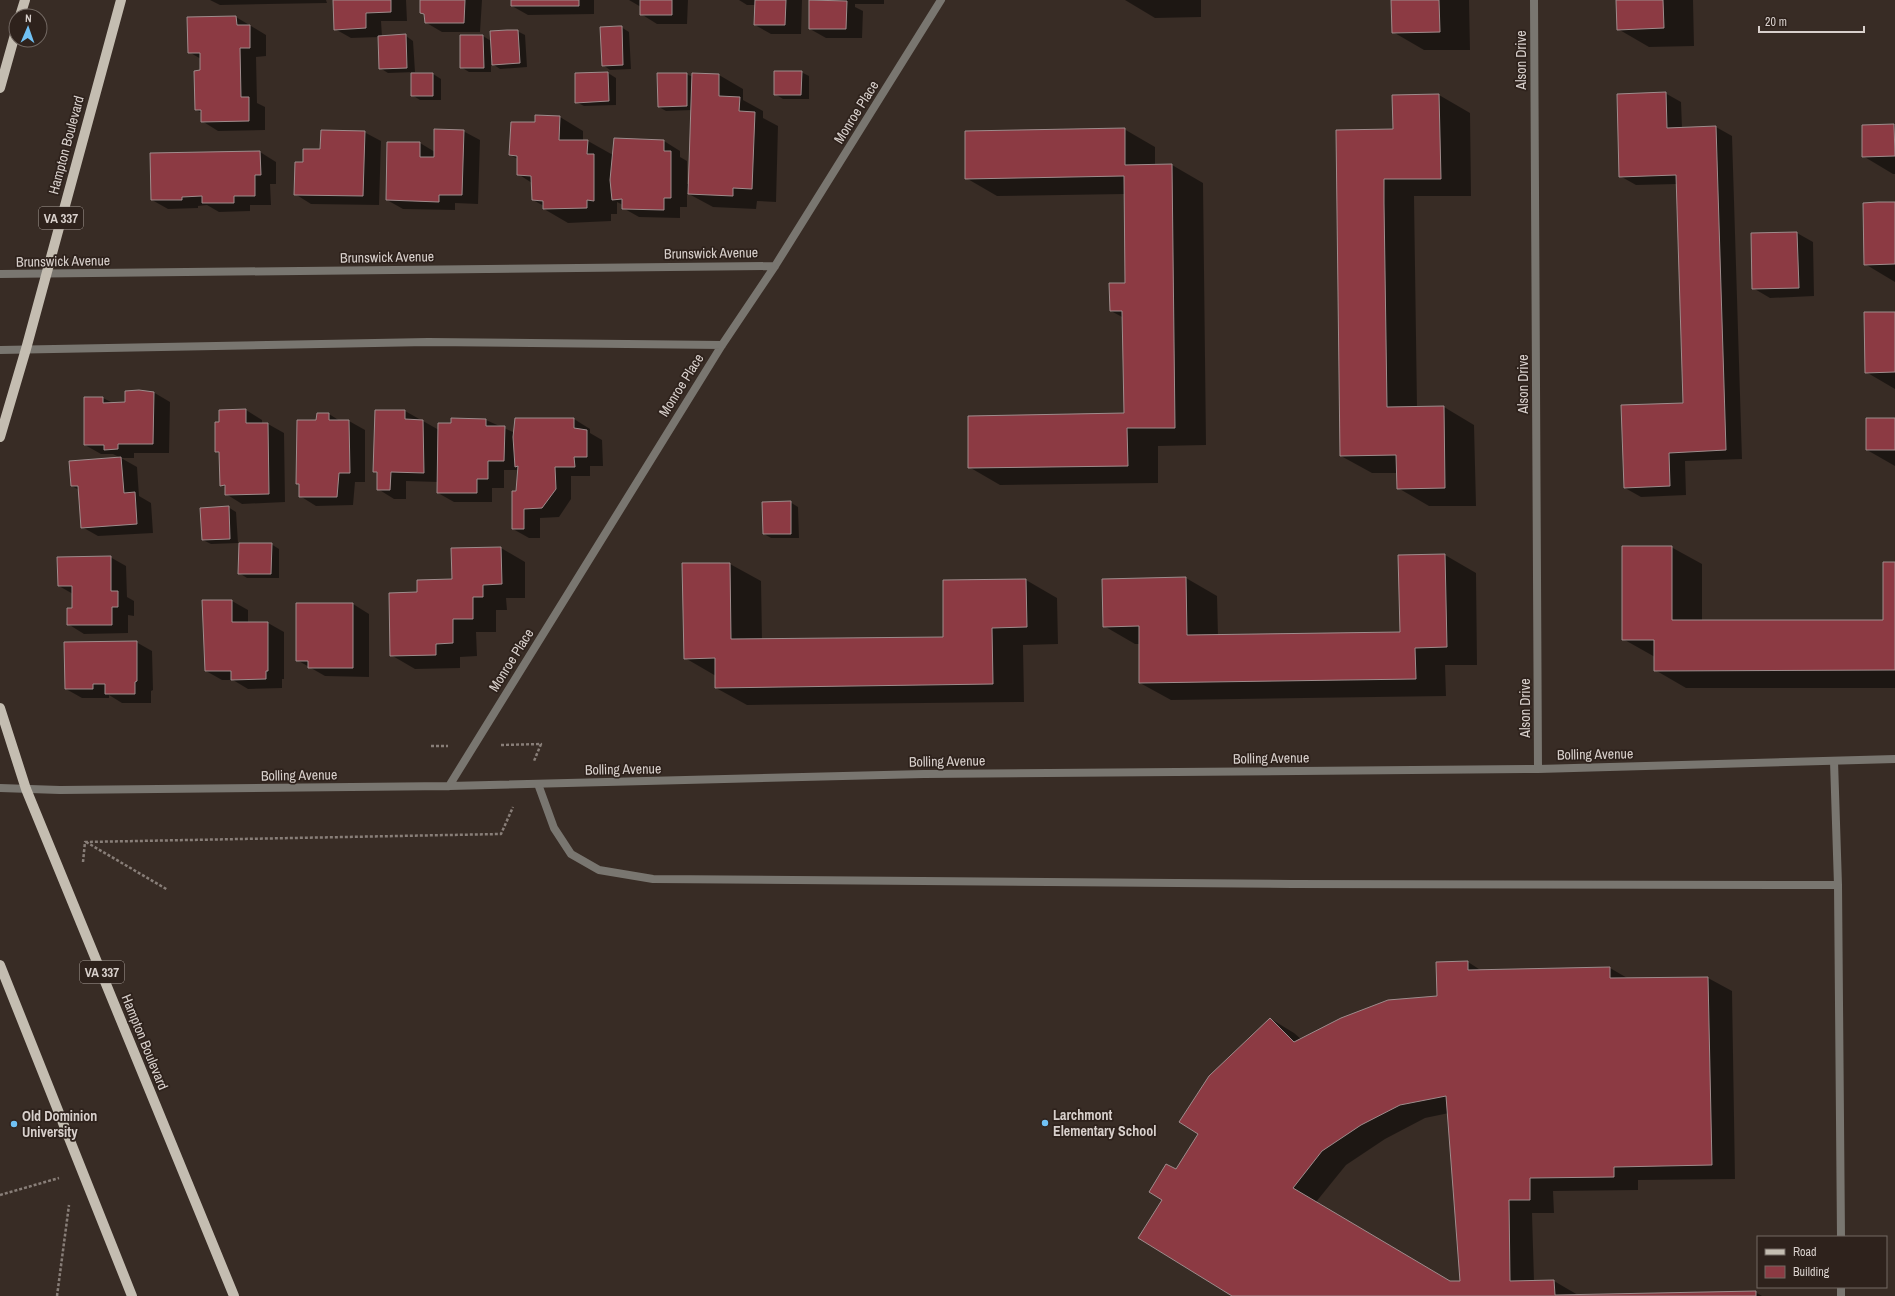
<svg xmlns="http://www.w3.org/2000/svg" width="1895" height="1296" font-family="'Archivo Narrow',sans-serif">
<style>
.shadow{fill:#0007;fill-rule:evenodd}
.building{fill:#8c3a43;stroke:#9e8c8c;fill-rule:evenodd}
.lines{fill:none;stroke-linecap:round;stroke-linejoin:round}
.path{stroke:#887e78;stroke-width:2.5;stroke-dasharray:3 2;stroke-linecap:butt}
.service{stroke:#797670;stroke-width:8}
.minor{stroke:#797670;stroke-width:8}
.primary{stroke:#c4bdb1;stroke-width:10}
.poi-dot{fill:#70c1f4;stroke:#2e221c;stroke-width:1.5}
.labels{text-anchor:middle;stroke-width:3.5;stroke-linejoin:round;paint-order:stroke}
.shield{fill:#2e221c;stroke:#a59c97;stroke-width:1}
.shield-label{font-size:13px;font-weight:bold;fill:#d8d0cc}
.street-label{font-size:14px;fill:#d8d0cc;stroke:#2e221c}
.poi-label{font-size:14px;font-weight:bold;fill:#d8d0cc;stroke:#2e221c;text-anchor:start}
</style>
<rect width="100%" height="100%" fill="#382c25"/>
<!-- shadow -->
<path class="shadow" d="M210 0H326L327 3 220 5Z
M334 0H406L407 21H381L382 37 406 36 413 41 415 72 388 73 380 68 379 37 351 38 335 29Z
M421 0H482L480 32H442L425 22V15L421 13Z
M512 0H594V14L528 15 512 6Z
M629 0H688L687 24H657L641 14V7Z
M739 0H802L801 34H771L755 25 756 5H747Z
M810 0H884V4H855V7L863 11 862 38H826L810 29Z
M1125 0H1201V17L1155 18Z
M1392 0H1469L1470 50H1424L1393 32Z
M1617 0H1693L1694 46 1649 47 1618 29Z
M236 17 266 35V56L256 57 257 103 265 107V130L218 131 202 121V113L196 110 201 59 189 52Z
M621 27 629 32 631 69 610 70 603 65Z
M517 31 525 35 527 67 500 69 491 63V72H469L461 67V36H483L491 41Z
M801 72 809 76V99H783L775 94Z
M608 73 616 78V105L584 106 576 102Z
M433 74 441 79V100H420L412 95Z
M686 74 693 77V74L719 75 743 89V100L763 111V118L778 126 776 202 757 201 756 209 713 207 687 193V207H680V218L639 217 623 208V205L617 202V214H611V221L568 223 544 209V206L533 200 532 183 518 174V159L510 155 536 123 560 117 583 131V141H588L613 155 615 139 664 141 680 151V157L687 161V184H689L692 110 666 111 659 107Z
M1665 93 1681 102 1682 128 1716 127 1732 136 1742 459 1685 461 1686 495 1641 497 1625 488 1684 404 1677 184 1636 185 1620 176Z
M1439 95 1470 113 1471 196H1414L1417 407H1444L1474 425 1476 506H1429L1398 488 1397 473H1372L1341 456 1337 131 1394 130Z
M1895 125V174H1893L1863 156V126Z
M1124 129 1155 147V165H1172L1203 183 1206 445 1158 446V483L1000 485 969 467 1125 414 1124 318 1111 311 1126 284 1125 194 997 196 966 178Z
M463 131 480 140 478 204 455 203V210L403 209 387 200 388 143H420L435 152Z
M364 132 381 141 379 205 311 204 295 194 304 163 321 150Z
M260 152 276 162V184H270L271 205H250V211L219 212 207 205 198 206V208L168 209 152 200Z
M1895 203V282L1865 264Z
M1797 233 1813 242 1814 296 1770 298 1753 288Z
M1895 313V389L1866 372Z
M153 392 170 402 169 453H134V458H121L137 467 139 496 151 503 153 533 98 536 82 527 79 490 72 486 121 458 113 454H101L85 445 103 398 113 403H126Z
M246 410 262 420V424H268L284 433 285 502 242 504 226 494V488L221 485 220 454 216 452 220 423Z
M405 411 439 430 452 424 486 420 515 433 516 419H574L590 429V433L602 440 603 466H590V476H571V499L559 517 540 518V538H529L513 529 518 470H504V488H492V502H454L438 493V482L406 481V499H394L378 489V473L374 471Z
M329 414 340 421H349L365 430V482H355L353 505 316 506 300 496V485L297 483 317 421Z
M1895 418V466L1867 450Z
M790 502 798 507 799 538H771L764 534Z
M228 507 236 512 238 543 211 544 203 540Z
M271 544 279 549V578H247L239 573Z
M1671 547 1702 564V621H1884L1895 563V688H1686L1655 670V657L1623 639Z
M501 548 525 562V598H506L507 610H496V632H476L477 656 460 657V668L415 669 391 655 453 580Z
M1445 555 1476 573 1477 665H1445L1446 696 1171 700 1140 683V644H1135L1104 626 1103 580 1186 578 1217 596 1218 636 1401 633Z
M110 557 126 566 127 597 134 601V616L128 615V633L84 634 68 624 73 609V594L59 586Z
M683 564H730L761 581 762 640 944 638V581L1026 580 1057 598 1058 644 1023 645 1024 702 747 705 716 688V676L685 658Z
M232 601 248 610V623H268L284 632V679H282V688L248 689 233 680H222L206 671Z
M353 604 369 614V677L325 676 297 660Z
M136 642 152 651 153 690 151 691V703H122L109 695V698H82L66 689Z
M1468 962 1482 971 1610 968 1629 979 1708 978 1732 991 1735 1179 1638 1180V1190L1553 1191 1554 1213H1532L1534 1281H1554L1578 1295 1755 1292 1762 1296H1234L1176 1171 1271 1019 1294 1033 1301 1039 1438 996ZM1449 1113 1461 1282H1450L1316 1202 1346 1165 1385 1139 1425 1118Z"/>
<!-- building -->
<path class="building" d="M333 0H391V12L366 13V28L334 30Z
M420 0H465L464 23H425L424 14 420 13Z
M511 0H579V6H511Z
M640 0H672V15H640Z
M755 0H786L785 25H754Z
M809 0 847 1 846 29H809Z
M1391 0H1439L1440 32 1392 33Z
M1616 0H1663L1664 28 1617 30Z
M236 16 237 25H250V48H240L241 97H249V121L201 122V110H195L194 71 200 70V53H188L187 17Z
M619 26H622L623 65 602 66 600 27Z
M507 30H518L520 63 492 65 490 31Z
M406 34 407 68 379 69 378 36Z
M460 35H483L484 68H460Z
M774 71H802L801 95H774Z
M608 72 609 101 575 103V73Z
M411 73H433V96H411Z
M657 73H687V106L658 107Z
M692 73 719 74V96L740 97 739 111 755 112 752 189 733 188V196L688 194Z
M1666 92 1667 128 1716 126 1726 450 1669 453 1670 486 1624 488 1621 405 1683 403 1676 175 1619 177 1617 94Z
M1439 94 1441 179H1384V203L1387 407 1444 406 1445 488 1397 489 1396 455 1340 456 1336 130 1393 129 1392 95Z
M535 115 560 116 559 140H588L587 154H594V201L587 200V208L543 209V201L532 200 531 176 517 175V156L509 155 511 122H535Z
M1894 124 1895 156 1862 157V125Z
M1125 128V165L1172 164 1175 428H1127L1128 466 968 468V416L1124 413 1122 311H1110L1109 283H1125L1124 176 965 179V131Z
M434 129 464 130 462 195H439V202L386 200 387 142H420V157H434Z
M321 130 365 131 363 196 294 195 295 162H303V149H320Z
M614 138 664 140V151H671V198H664V210L622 209V199L612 200 610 180Z
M260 151 261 175H255V196H234V203H202V196L182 197V200H151L150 153Z
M1878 202H1895V264L1864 265 1863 203Z
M1797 232 1799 288 1752 289 1751 233Z
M1864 312H1895V372L1865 373Z
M139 390 154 392 153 444H118V449L104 450V445H84V397H103V403L125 402V391Z
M246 409V423H268L269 494 225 495V485L220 486 219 452H215V422H219V410Z
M375 410H405V419L423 420 424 473 391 472 390 490H377V472H373Z
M317 413H329V420H349L350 473H339L337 497H299V484H296L297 420H316Z
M451 418 486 419V426H505L504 461H488V479H477V493H437L438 423H451Z
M515 418H574V428L587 430V457H574L575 467H555L556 489 542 508 524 509V529H512V491H516L518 466 515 467 513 437Z
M1866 418H1895V450H1866Z
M121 457 124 493 135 492 137 524 81 528 78 486H71L69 461Z
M791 501V534H763L762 502Z
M229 506 230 539 202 540 200 508Z
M239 543H272L271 574H238Z
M1622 546H1672V620H1883V562H1895V670L1654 671V640H1622Z
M501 547 502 584 483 585V597H473V619H453V643L436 644V655L390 656 389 593 417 592V580L452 579 451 548Z
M1445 554 1447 647 1415 648 1416 679 1139 683V626L1103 627 1102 579 1186 577 1187 635 1400 632 1398 555Z
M111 556V591H118V607H112V625H67V608H72V586H58L57 557Z
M682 563H730L731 639 943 637V580L1026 579 1027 627 992 628 993 684 715 688V658L684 659Z
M202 600H232V622H268V671H266V679L231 680V671H205Z
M296 603H353V668H308V661H296Z
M137 641V681L135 682V694H105V684H93V689H65L64 642Z
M1468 961V970L1610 967V978L1708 977 1712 1165 1614 1167V1177L1530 1178V1200H1509L1510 1281 1554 1280 1555 1295 1756 1291V1296H1232L1138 1238 1162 1200 1149 1192 1166 1164 1176 1169 1198 1134 1179 1122 1209 1076 1270 1018 1294 1042 1341 1018 1388 1000 1437 996 1436 962ZM1446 1096 1460 1281H1450L1293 1188 1322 1151 1361 1125 1400 1105Z"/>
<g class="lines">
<!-- path -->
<path class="path" d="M501 745 541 744 534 761
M431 746H448
M86 842 168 890
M83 862 85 842 501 834 513 807
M0 1195 59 1178
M57 1296 69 1205"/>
<!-- service -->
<path class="service" d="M1834 761 1838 885 1841 1237
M538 784 554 828 571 854 599 870 653 879 1292 884 1838 885
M1841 1287V1296"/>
<!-- minor -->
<path class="minor" d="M1534 0 1538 769
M0 274 775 266
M0 350 428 342 722 345
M449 786 722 345 775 266 941 0
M0 788 60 790 449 786 924 774 1538 769 1895 759"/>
<!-- primary -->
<path class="primary" d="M20 16 25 0
M0 88 16 31
M0 437 26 349 121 0
M0 708 26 789 234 1296
M0 965 132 1296"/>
</g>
<!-- markers -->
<g class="poi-dot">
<circle cx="1045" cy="1123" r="4"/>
<circle cx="14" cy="1124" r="4"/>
</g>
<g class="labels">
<!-- shield labels -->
<g class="shield">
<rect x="39" y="207" width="44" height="22" rx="3"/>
<rect x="80" y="961" width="44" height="22" rx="3"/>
</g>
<g class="shield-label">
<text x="61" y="223">VA 337</text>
<text x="102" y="977">VA 337</text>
</g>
<!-- street labels -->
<g class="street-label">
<text transform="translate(1521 60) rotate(-90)" y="5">Alson Drive</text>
<text transform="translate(856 112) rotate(-58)" y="5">Monroe Place</text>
<text transform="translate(66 145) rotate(-75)" y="5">Hampton Boulevard</text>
<text transform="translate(711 253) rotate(-1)" y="5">Brunswick Avenue</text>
<text transform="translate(387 257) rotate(-1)" y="5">Brunswick Avenue</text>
<text transform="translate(63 261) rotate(-1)" y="5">Brunswick Avenue</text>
<text transform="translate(1523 384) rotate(-90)" y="5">Alson Drive</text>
<text transform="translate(681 385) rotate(-58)" y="5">Monroe Place</text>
<text transform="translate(511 660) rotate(-58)" y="5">Monroe Place</text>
<text transform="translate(1525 708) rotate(-90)" y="5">Alson Drive</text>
<text transform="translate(1595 754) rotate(-1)" y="5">Bolling Avenue</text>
<text transform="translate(1271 758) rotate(-1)" y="5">Bolling Avenue</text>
<text transform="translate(947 761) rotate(-1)" y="5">Bolling Avenue</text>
<text transform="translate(623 769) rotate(-1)" y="5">Bolling Avenue</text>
<text transform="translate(299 775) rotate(-1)" y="5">Bolling Avenue</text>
<text transform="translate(145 1042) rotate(68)" y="5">Hampton Boulevard</text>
</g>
<!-- poi labels -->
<g class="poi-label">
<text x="1053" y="1120">Larchmont<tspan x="1053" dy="16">Elementary School</tspan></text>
<text x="22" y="1121">Old Dominion<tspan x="22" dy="16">University</tspan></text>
</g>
</g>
<!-- legend -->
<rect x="1757" y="1236" width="130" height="52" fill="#2e221c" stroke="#726862"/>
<rect x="1765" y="1249" width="20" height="6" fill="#c4bdb1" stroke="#726862"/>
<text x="1793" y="1256" font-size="12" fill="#d8d0cc">Road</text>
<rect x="1765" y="1266" width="20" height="12" fill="#8c3a43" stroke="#726862"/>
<text x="1793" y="1276" font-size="12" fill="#d8d0cc">Building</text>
<!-- north arrow -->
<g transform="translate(28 28) rotate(2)"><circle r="19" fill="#2e221c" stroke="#726862"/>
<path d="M0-3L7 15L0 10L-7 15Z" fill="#70c1f4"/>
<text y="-6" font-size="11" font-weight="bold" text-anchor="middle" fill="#d8d0cc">N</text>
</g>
<!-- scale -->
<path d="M1759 26v6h105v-6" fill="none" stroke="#d8d0cc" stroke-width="2"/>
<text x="1765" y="26" font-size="12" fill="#d8d0cc" stroke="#2e221c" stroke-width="3" paint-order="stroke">20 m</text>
</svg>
